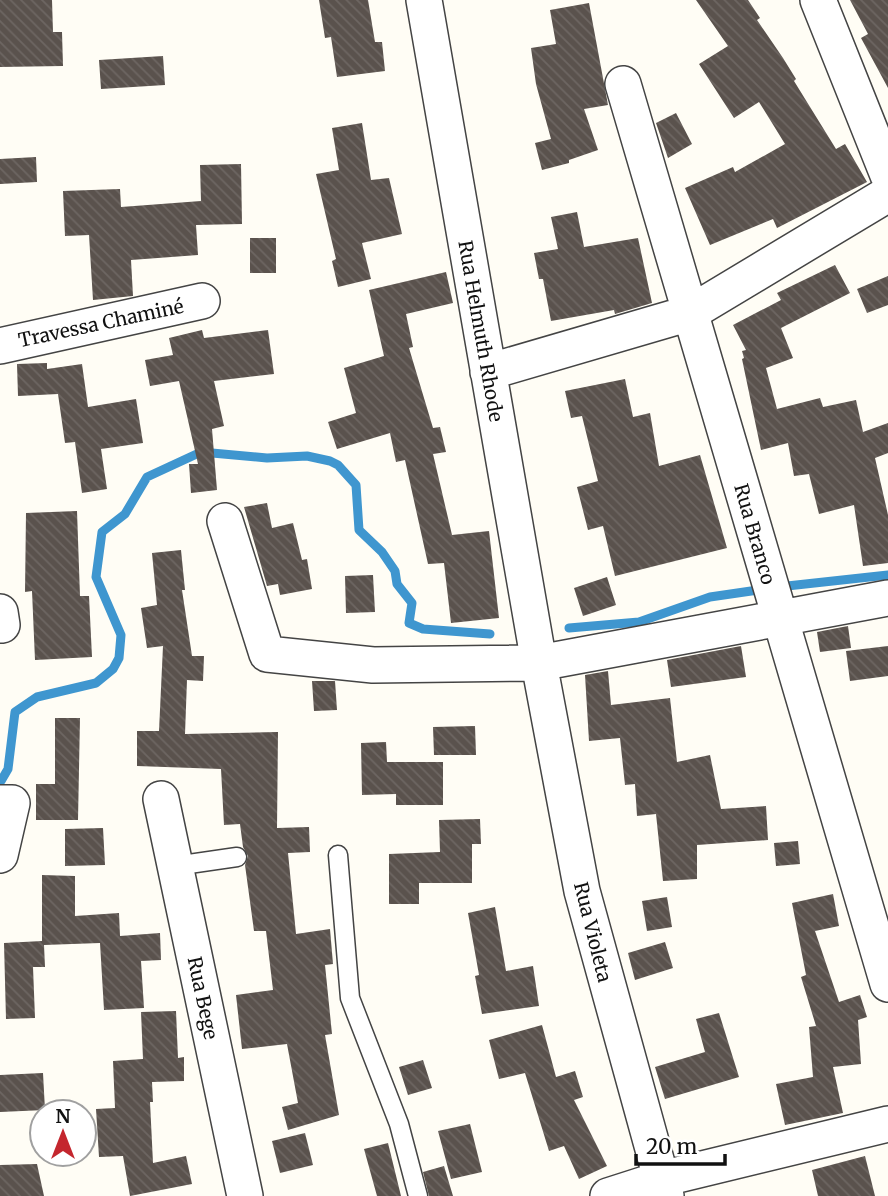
<svg xmlns="http://www.w3.org/2000/svg" width="888" height="1196" font-family="Merriweather,serif">
<style>
.lines{fill:none;stroke-linecap:round;stroke-linejoin:round}
.stream{stroke:#3f96cf;stroke-width:9}
.building{fill:url(#building-back-hatch)}
.service-casing{stroke:#444;stroke-width:21}
.minor-casing{stroke:#444;stroke-width:38}
.service{stroke:#fff;stroke-width:18}
.minor{stroke:#fff;stroke-width:35}
.labels{text-anchor:middle;stroke-width:7;stroke-linejoin:round;paint-order:stroke}
.street-label{font-size:19px;fill:#111;stroke:#fff}
</style>
<defs>
<pattern id="building-back-hatch" width="6" height="6" patternUnits="userSpaceOnUse" patternTransform="scale(1.75)"><rect width="6" height="6" fill="#5a524d"/><path d="M-1 5l2 2M0 0l6 6M5-1l2 2" fill="none" stroke="#6d6662"/></pattern>
</defs>
<rect width="100%" height="100%" fill="#fffdf5"/>
<g class="lines">
<!-- stream -->
<path class="stream" d="M778 587 888 575
M569 628 639 622 710 597 765 589
M1 781 8 769 15 712 37 697 96 683 113 669 119 658 121 635 96 577 102 532 125 514 147 477 201 452 267 458 307 456 330 461 338 465 356 485 359 530 382 552 395 571 397 584 412 603 409 623 423 629 490 634"/>
</g>
<!-- building -->
<path class="building" d="M0 0H52L53 32H62L63 66 0 67Z
M319 0H368L375 42H382L385 71 337 77 331 37 325 38Z
M696 0H748L760 18 757 20 783 58 796 79 794 81 836 149 845 144 867 182 777 228 773 219 710 245 685 188 733 167 735 172 785 144 759 102 734 118 699 64 728 46Z
M850 0H888V88L861 38 868 34Z
M589 3 608 105 584 109 598 150 569 160V163L542 170 535 143 551 139 536 84 531 48 556 44 550 10Z
M163 56 165 85 101 89 99 60Z
M676 113 692 144 668 158 656 123Z
M362 123 371 180 389 178 402 234 362 243 371 279 338 287 332 261 336 259 316 174 339 170 332 128Z
M36 157 37 182 0 184V159Z
M241 164 242 224 196 225 198 255 131 260 133 296 93 300 89 235 65 236 63 191 120 189 121 207 201 201 200 165Z
M577 212 584 247 638 238 652 303 615 314 614 310 551 321 543 279H539L534 253 558 249 551 217Z
M250 238H276V273H250Z
M835 265 850 293 781 328 793 358 766 368 777 409 820 398 823 407 856 400 863 432 888 423V453L875 458 888 515V563L863 566 854 505 819 514 809 474 794 476 788 443 761 450 742 359 744 358 742 351 746 350 733 325 781 300 777 293Z
M446 272 453 303 406 314 413 347 409 348 433 428 440 427 446 452 433 454 452 535 489 531 499 618 451 623 444 563 428 564 405 460 396 462 390 433 337 449 328 422 356 413 344 368 384 356 369 290Z
M888 276V305L867 313 857 289Z
M202 330 204 338 268 330 274 374 214 381 224 426 212 429 217 490 191 493 189 464H198L179 381 150 386 145 360 173 355 169 338Z
M47 363V369L82 364 88 407 136 399 143 443 101 449 107 489 82 493 75 442 65 443 58 394 18 396 17 364Z
M625 379 633 417 650 413 659 466 700 455 727 548 615 576 603 526 588 530 577 487 598 481 582 416 571 418 565 391Z
M267 503 272 528 293 523 302 560 307 559 312 589 280 595 278 584 267 586 244 507Z
M77 511 80 596H89L92 657 35 660 32 591 25 592 26 513Z
M181 550 185 590H182L192 656H204L203 681 187 680 185 734 278 732 277 828 309 827 310 852 288 853 296 934 330 929 333 964 325 965 332 1034 325 1035 339 1115 288 1130 282 1107 298 1103 287 1044 242 1049 236 995 273 990 266 931H254L245 865 248 856 243 847 240 824 224 825 221 769 137 766V731H159L163 646 147 648 141 608 157 605 152 553Z
M373 575 375 612 346 613 345 576Z
M607 577 616 605 583 616 574 588Z
M848 626 851 648 820 652 817 632Z
M741 646 746 677 671 687 667 660Z
M888 646V676L850 681 846 651Z
M608 671 611 705 670 698 677 762 710 755 721 809 766 806 768 840 697 845V879L663 881 656 814 637 816 635 784 625 785 620 738 589 741 585 675Z
M312 681H335L337 710 314 711Z
M55 718H80L78 820H36V784H55Z
M475 726 476 755H434L433 727Z
M386 742 387 762H443V805H396V794L362 795 361 743Z
M480 819 481 844H472V883H419V904H389V854L440 852 439 820Z
M103 828 105 865 65 866V829Z
M798 841 800 864 776 866 774 843Z
M42 875 75 876V916L119 913 120 936 160 933 161 960 141 961 144 1008 104 1010 100 943 44 945 45 967H33L35 1018 6 1019 4 943 42 941Z
M833 894 839 926 815 931 839 1002 860 995 867 1017 858 1020 861 1064 833 1067 843 1113 785 1125 776 1084 813 1077 809 1027 816 1026 801 977 806 975 792 903Z
M667 897 672 927 647 931 642 901Z
M495 907 506 971 533 966 539 1006 482 1014 475 976 479 975 468 913Z
M665 942 673 968 635 980 628 953Z
M176 1011 178 1058 184 1057V1081L152 1082 153 1102H150L153 1163 186 1156 192 1184 130 1196 123 1156 99 1157 96 1109 115 1108 113 1061 143 1059 141 1012Z
M719 1013 739 1077 665 1099 655 1067 705 1052 696 1019Z
M542 1025 556 1077 575 1071 583 1097 574 1100 607 1166 579 1179 564 1146 549 1151 525 1073 499 1079 489 1040Z
M423 1060 432 1088 408 1095 399 1067Z
M43 1073 45 1110 0 1112V1075Z
M470 1124 482 1172 451 1179 438 1131Z
M305 1133 313 1165 280 1173 272 1141Z
M388 1143 401 1196H377L364 1149Z
M865 1156 875 1196H818L812 1170Z
M37 1164 44 1196H0V1165Z
M444 1166 453 1196H429L423 1172Z"/>
<g class="lines">
<defs>
<path id="service" d="M338 855 350 998 399 1124 418 1196
M175 866 237 857"/>
<path id="minor" d="M424 0 539 663 582 891 666 1196
M818 0 888 175
M623 84 888 984
M0 346 202 301
M488 372 690 313 888 194
M225 521 267 654 373 665 539 663 888 598
M0 612 2 625
M161 799 245 1196
M0 803H12L0 855
M608 1196 661 1179 888 1124"/>
</defs>
<!-- service casing -->
<use href="#service" class="service-casing"/>
<!-- minor casing -->
<use href="#minor" class="minor-casing"/>
<!-- service -->
<use href="#service" class="service"/>
<!-- minor -->
<use href="#minor" class="minor"/>
</g>
<g class="labels">
<!-- street labels -->
<g class="street-label">
<text transform="translate(101 323) rotate(-12)" y="7">Travessa Chaminé</text>
<text transform="translate(481 331) rotate(80)" y="7">Rua Helmuth Rhode</text>
<text transform="translate(755 534) rotate(74)" y="7">Rua Branco</text>
<text transform="translate(593 932) rotate(76)" y="7">Rua Violeta</text>
<text transform="translate(203 998) rotate(78)" y="7">Rua Bege</text>
</g>
</g>
<!-- north arrow -->
<g transform="translate(63 1133)"><circle r="33" fill="#ffffff" stroke="#a0a0a0" stroke-width="2"/>
<path d="M0-5L12 26L0 18L-12 26Z" fill="#c4262e"/>
<text y="-10" font-size="19" font-weight="bold" text-anchor="middle" fill="#111111">N</text>
</g>
<!-- scale -->
<path d="M636 1154v10h89v-10" fill="none" stroke="#111111" stroke-width="3.5"/>
<text x="646" y="1154" font-size="21" fill="#111111" stroke="#ffffff" stroke-width="5" paint-order="stroke">20 m</text>
</svg>
